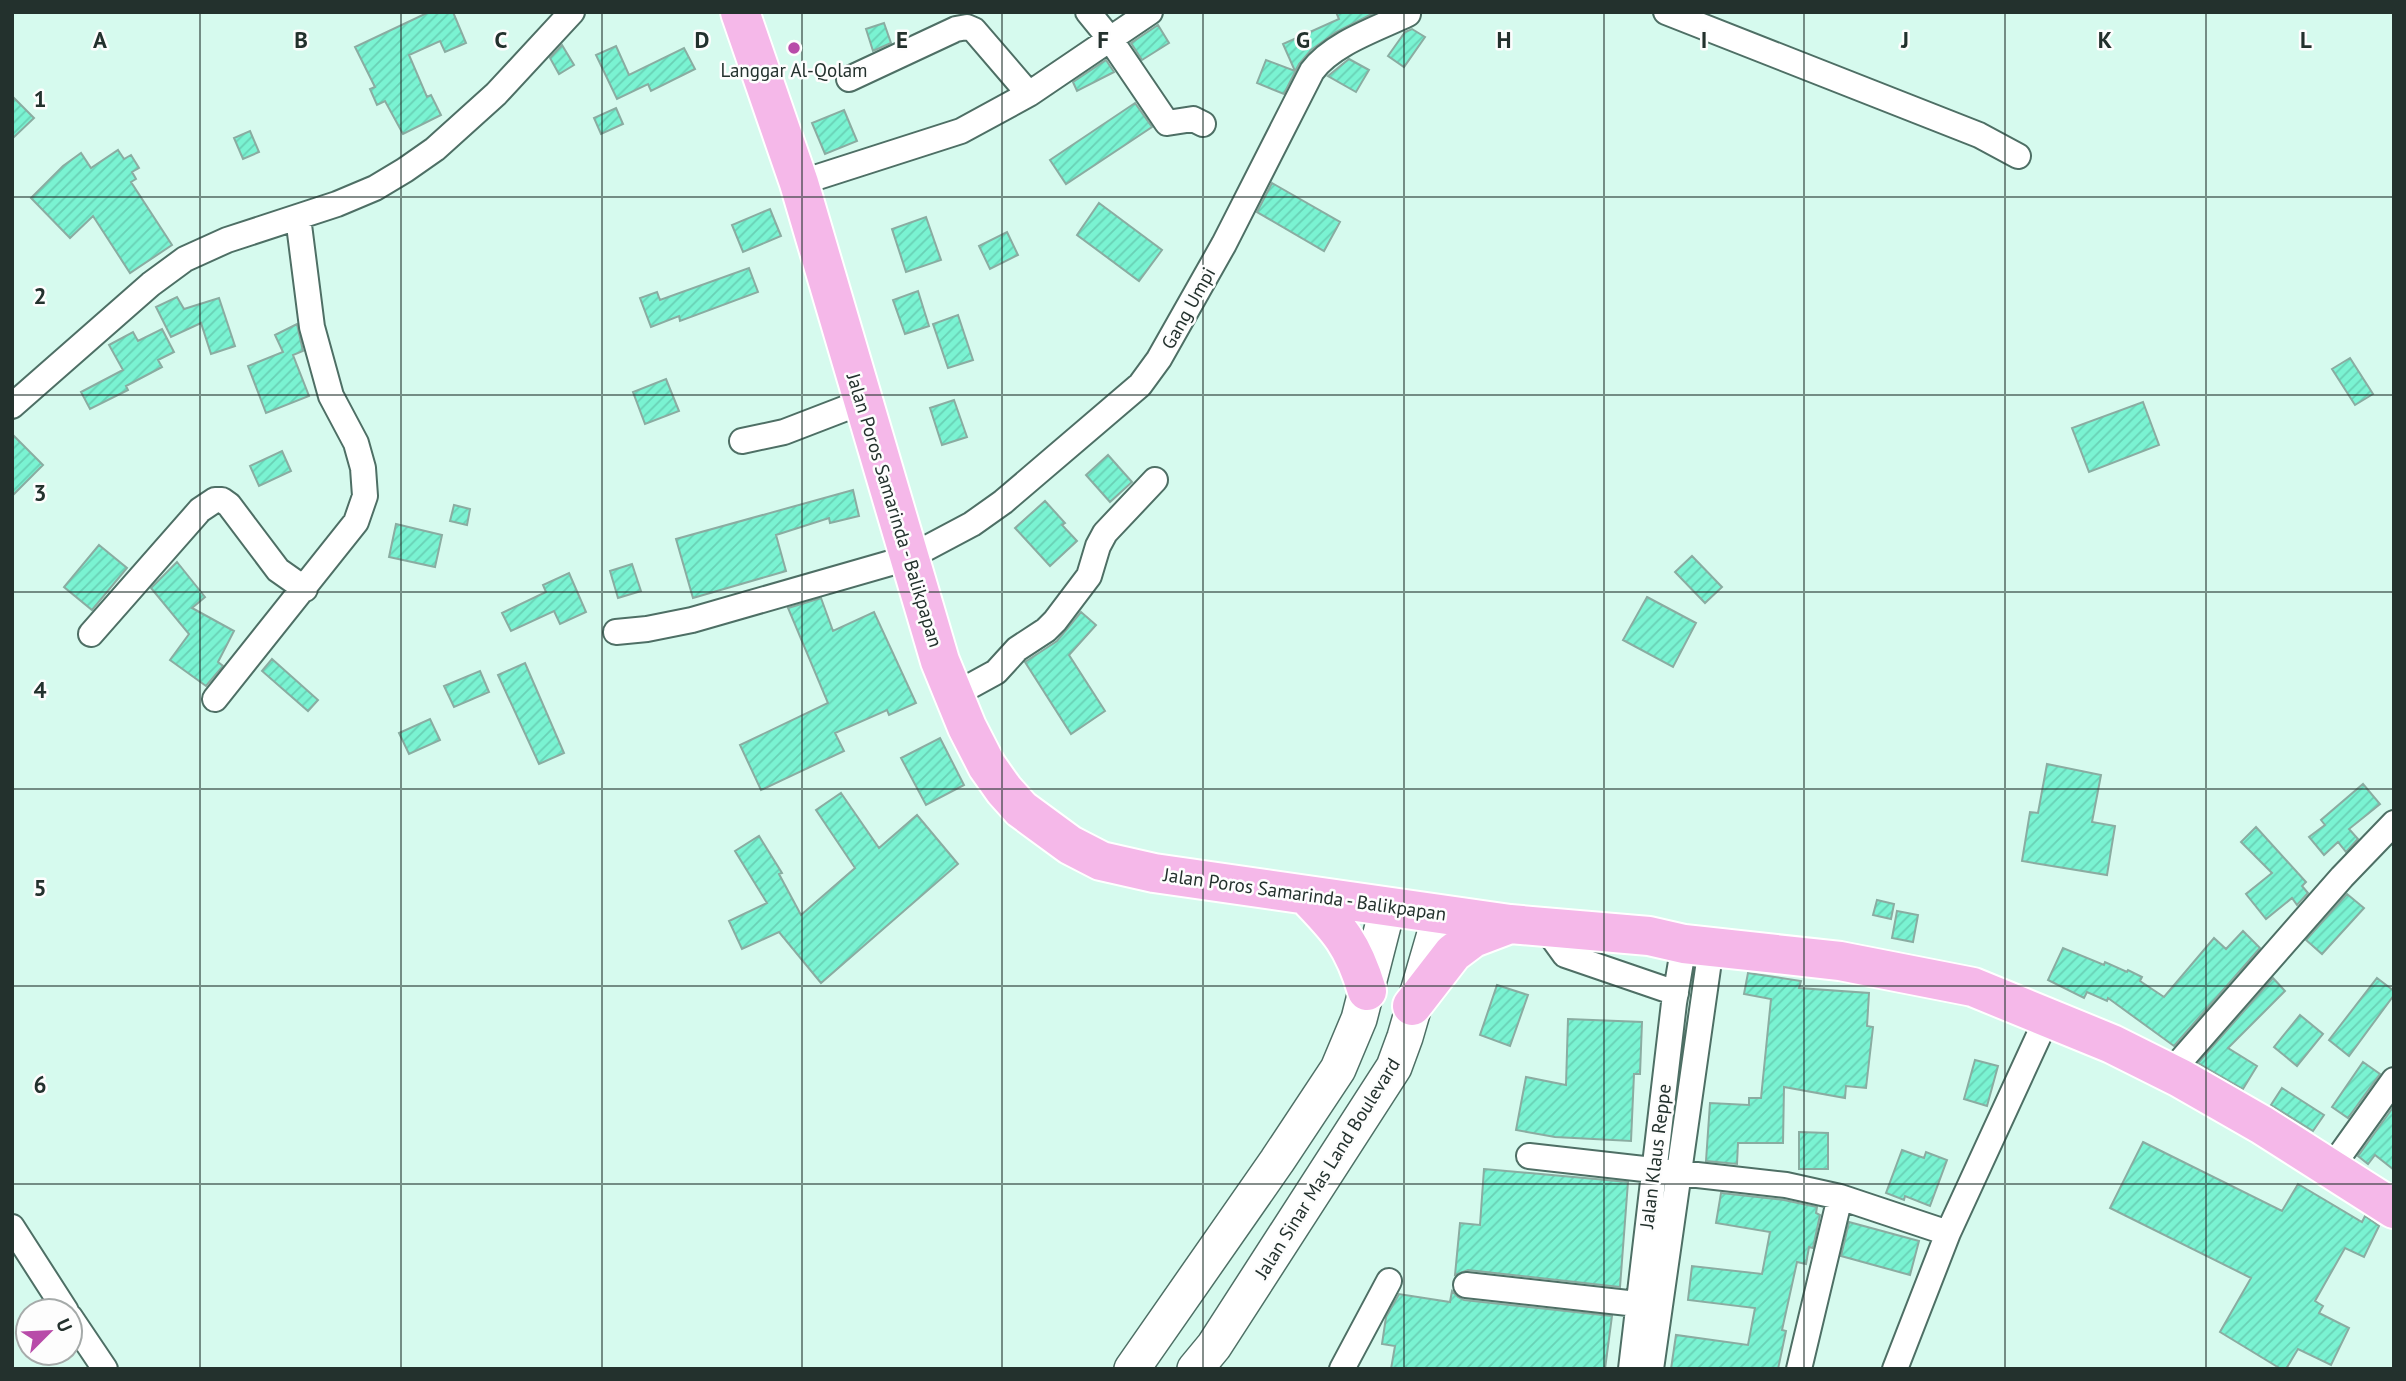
<svg xmlns="http://www.w3.org/2000/svg" width="2406" height="1381" font-family="'PT Sans',sans-serif">
<style>
.building{fill:url(#building-hatch);stroke:#8aaca1;stroke-width:2}
.lines{fill:none;stroke-linecap:round;stroke-linejoin:round}
.street-casing{stroke:#4e6f65;stroke-width:28}
.secondary-casing{stroke:#4e6f65;stroke-width:38}
.highway-casing{stroke:#fff;stroke-width:42}
.street{stroke:#fff;stroke-width:24}
.secondary{stroke:#fff;stroke-width:35}
.highway{stroke:#f5b8e9;stroke-width:38}
.grid{fill:none;stroke:#23312d;stroke-width:2;stroke-opacity:0.55}
.poi-dot{fill:#b84ba9;stroke:#fdfdfd;stroke-width:2.5}
.labels{text-anchor:middle;stroke-width:5;stroke-linejoin:round;paint-order:stroke}
.poi-label{font-size:19px;fill:#23312d;stroke:#fdfdfd}
.street-label{font-size:19px;fill:#23312d;stroke:#fdfdfd}
.grid-label{font-size:23px;text-anchor:middle;font-weight:bold;fill:#23312d;stroke:#fdfdfd;stroke-width:5;stroke-linejoin:round;paint-order:stroke}
</style>
<defs>
<pattern id="building-hatch" width="6" height="6" patternUnits="userSpaceOnUse" patternTransform="scale(1.75)"><rect width="6" height="6" fill="#7af3d2"/><path d="M-1 1l2-2M0 6l6-6M5 7l2-2" fill="none" stroke="#69d1b5"/></pattern>
</defs>
<rect width="100%" height="100%" fill="#d6faee"/>
<!-- building -->
<path class="building" d="M429 12H453L466 43 445 52 440 41 409 55 427 97 431 95 441 115 403 134 385 101 377 105 370 89 375 87 355 47Z
M1336 12H1376L1336 32 1311 50 1299 64 1284 94 1257 83 1266 60 1295 71 1283 44 1339 19Z
M884 23 891 43 873 51 866 29Z
M1158 25 1169 43 1142 60 1131 43Z
M1412 29 1425 37 1404 67 1388 56 1405 32Z
M562 45 574 65 559 74 550 58Z
M616 46 629 75 684 48 695 69 651 91 648 84 617 99 596 55Z
M1349 59 1369 70 1356 92 1328 76Z
M1106 60 1114 72 1077 91 1073 82Z
M12 96 34 118 12 139Z
M1135 103 1152 127 1066 184 1050 160Z
M616 108 623 124 601 134 594 118Z
M844 110 857 141 825 154 812 123Z
M250 131 259 152 243 159 234 138Z
M118 150 124 159 131 155 139 168 132 172 136 179 131 182 172 245 130 273 93 216 70 238 31 198 63 166 81 153 91 168Z
M1272 183 1340 222 1324 251 1257 212Z
M1099 203 1162 250 1139 281 1077 235Z
M770 209 781 236 743 252 732 225Z
M926 217 941 260 906 272 892 229Z
M1007 232 1018 255 990 269 979 246Z
M749 268 758 292 680 321 679 316 651 327 640 298 657 292 660 300Z
M918 291 929 326 905 334 893 300Z
M177 297 184 309 219 298 235 346 211 354 201 323 171 337 156 307Z
M958 315 973 360 948 368 933 324Z
M297 324 303 351 293 355 309 396 266 413 248 366 283 352 275 335Z
M162 329 174 352 158 360 162 367 126 386 128 390 90 409 81 392 123 370 109 345 133 332 138 341Z
M2350 358 2373 394 2355 405 2332 369Z
M666 379 679 411 645 424 633 392Z
M954 400 967 437 942 445 930 408Z
M2143 402 2159 445 2089 472 2072 428Z
M12 434 43 465 12 496Z
M282 451 291 471 259 486 250 466Z
M1108 455 1132 482 1110 502 1086 475Z
M853 490 859 516 830 523 829 518 776 535 786 571 693 598 676 539Z
M1045 501 1065 523 1062 525 1077 541 1050 566 1015 528Z
M454 505 470 509 467 525 450 521Z
M396 524 442 535 435 567 389 557Z
M99 545 127 568 92 610 64 587Z
M1692 556 1722 587 1705 603 1675 572Z
M177 562 205 597 192 608 234 631 218 662 223 666 206 686 170 660 189 634 151 588Z
M632 564 641 591 618 598 610 571Z
M569 573 586 612 560 624 554 611 511 631 502 613 546 592 543 585Z
M1647 597 1696 623 1673 667 1623 640Z
M821 598 833 631 874 612 916 703 889 715 887 710 835 733 844 751 761 790 740 745 828 703 788 608Z
M1081 612 1096 625 1069 655 1105 711 1071 734 1025 662 1057 641Z
M272 659 318 700 308 711 262 671Z
M525 663 564 753 539 764 498 675Z
M480 671 489 692 454 707 444 686Z
M430 719 440 740 409 754 399 733Z
M940 738 964 785 926 805 901 758Z
M2047 764 2101 775 2092 822 2115 826 2107 875 2022 861 2030 812 2038 813Z
M2363 784 2380 804 2349 829 2358 839 2346 852 2338 842 2324 855 2309 837 2325 825 2321 820Z
M841 793 879 848 917 815 958 864 821 983 779 932 742 949 729 921 767 903 735 851 759 836 782 873 779 874 801 915 855 868 816 810Z
M2256 827 2306 882 2302 886 2308 893 2297 905 2292 898 2266 919 2246 894 2272 873 2241 842Z
M2347 894 2364 908 2322 954 2306 940Z
M1877 900 1894 904 1891 919 1873 915Z
M1897 911 1918 915 1913 942 1892 938Z
M2243 931 2260 948 2174 1046 2108 998 2107 1001 2087 992 2084 998 2048 980 2063 948 2104 965 2105 962 2127 972 2128 970 2142 977 2140 981 2164 997 2214 938 2226 949Z
M1748 973 1801 981 1799 988 1869 993 1867 1026 1873 1027 1866 1088 1846 1086 1845 1098 1784 1087 1783 1143H1738L1737 1164 1706 1161 1710 1103 1749 1105V1098H1761L1771 999 1744 994Z
M2273 978 2285 991 2228 1048 2257 1066 2243 1089 2198 1063Z
M2377 978 2394 991V995L2349 1056 2329 1040Z
M1497 985 1528 995 1510 1046 1480 1035Z
M2300 1015 2323 1034 2297 1066 2274 1047Z
M1568 1019 1642 1022 1640 1074H1634L1631 1141 1555 1137 1516 1130 1526 1077 1566 1085Z
M1975 1060 1998 1066 1987 1106 1964 1099Z
M2363 1062 2380 1074 2348 1118 2332 1107Z
M2282 1088 2324 1115 2313 1131 2271 1105Z
M2394 1106V1170L2375 1155 2368 1164 2358 1156Z
M1799 1132 1828 1133V1169H1799Z
M2143 1142 2282 1211 2298 1184 2362 1222 2365 1216 2379 1226 2364 1257 2345 1248 2315 1301 2323 1306 2319 1313 2349 1328 2331 1365 2298 1349 2286 1369H2281L2220 1332 2251 1278 2110 1208Z
M1902 1150 1924 1158 1926 1152 1947 1160 1930 1206 1905 1196 1904 1200 1886 1193Z
M1484 1169 1628 1182 1620 1287 1468 1270 1455 1275 1460 1223 1480 1225Z
M1721 1193 1784 1200 1817 1207 1816 1213 1820 1215 1813 1248 1809 1247 1806 1264 1797 1262 1782 1330 1786 1331 1778 1369H1671L1676 1335 1748 1345 1755 1308 1688 1300 1692 1266 1762 1274 1770 1232 1716 1223Z
M1849 1222 1919 1241 1910 1275 1841 1256Z
M1452 1291 1458 1297 1464 1300 1612 1316 1605 1369H1391L1395 1346 1382 1344 1386 1317 1399 1294 1450 1302Z"/>
<g class="lines">
<defs>
<path id="street" d="M1088 12 1110 39 1167 123 1193 119 1203 124
M1666 12 1979 135 2018 156
M849 79 956 29 967 27 974 30 1029 94
M799 183 961 131 1029 94 1150 12
M12 406 151 284 185 259 227 240 337 204 375 188 405 170 435 149 496 94 572 12
M742 441 784 432 862 402
M616 632 647 629 692 620 908 558 972 524 1003 502 1140 385 1159 359 1224 244 1312 71C1333 43 1377 29 1408 14
M91 634 200 510 215 500H222L229 505 278 570 305 589
M954 695 996 672 1017 649 1046 630 1055 621 1089 576 1098 546 1105 533 1155 480
M215 699 356 522 365 496 363 468 356 443 331 396 312 327 298 217
M1544 926 1565 955 1676 993
M2170 1073 2342 877 2394 823
M1529 1156 1786 1185 1840 1197 1948 1233
M2331 1168 2394 1080
M12 1227 66 1311
M1466 1285 1655 1306
M70 1317 105 1369
M1342 1369 1389 1281
M1631 1369 1674 1003 1684 944
M1651 1369 1711 947
M1799 1369 1840 1197
M1895 1369 1948 1233 2047 1018"/>
<path id="secondary" d="M1132 1369 1277 1161 1338 1069 1359 1019 1388 906
M1195 1369 1214 1346 1394 1067 1405 1037 1441 913"/>
<path id="highway" d="M740 12 799 183 940 661 967 727 987 766 1004 790 1021 809 1070 845 1101 861 1154 873 1510 924 1649 936 1684 944 1840 961 1973 987 2112 1044 2180 1078 2262 1125 2394 1209
M1306 895C1339 929 1353 944 1367 991
M1412 1006 1453 953 1473 938 1510 924"/>
</defs>
<!-- street casing -->
<use href="#street" class="street-casing"/>
<!-- secondary casing -->
<use href="#secondary" class="secondary-casing"/>
<!-- highway casing -->
<use href="#highway" class="highway-casing"/>
<!-- street -->
<use href="#street" class="street"/>
<!-- secondary -->
<use href="#secondary" class="secondary"/>
<!-- highway -->
<use href="#highway" class="highway"/>
</g>
<!-- grid -->
<path class="grid" d="M200 12V1369M401 12V1369M602 12V1369M802 12V1369M1002 12V1369M1203 12V1369M1404 12V1369M1604 12V1369M1804 12V1369M2005 12V1369M2206 12V1369M12 197H2394M12 395H2394M12 592H2394M12 789H2394M12 986H2394M12 1184H2394"/>
<!-- markers -->
<circle class="poi-dot" cx="794" cy="48" r="7"/>
<g class="labels">
<!-- poi labels -->
<g class="poi-label">
<text x="794" y="77">Langgar Al-Qolam</text>
</g>
<!-- street labels -->
<g class="street-label">
<text transform="translate(1188 308) rotate(-61)" y="7">Gang Umpi</text>
<text transform="translate(895 510) rotate(73)" y="7">Jalan Poros Samarinda - Balikpapan</text>
<text transform="translate(1305 894) rotate(8)" y="7">Jalan Poros Samarinda - Balikpapan</text>
<text transform="translate(1655 1156) rotate(-83)" y="7">Jalan Klaus Reppe</text>
<text transform="translate(1327 1168) rotate(-58)" y="7">Jalan Sinar Mas Land Boulevard</text>
</g>
</g>
<g class="grid-label">
<text x="100" y="48">A</text>
<text x="301" y="48">B</text>
<text x="501" y="48">C</text>
<text x="702" y="48">D</text>
<text x="902" y="48">E</text>
<text x="1103" y="48">F</text>
<text x="1303" y="48">G</text>
<text x="1504" y="48">H</text>
<text x="1704" y="48">I</text>
<text x="1905" y="48">J</text>
<text x="2105" y="48">K</text>
<text x="2306" y="48">L</text>
<text x="40" y="107">1</text>
<text x="40" y="304">2</text>
<text x="40" y="501">3</text>
<text x="40" y="698">4</text>
<text x="40" y="896">5</text>
<text x="40" y="1093">6</text>
</g>
<!-- border -->
<rect width="2406" height="1381" fill="none" stroke="#23312d" stroke-width="28"/>
<!-- north arrow -->
<g transform="translate(49 1332) rotate(66)"><circle r="33" fill="#fdfdfd" stroke="#a6abaa" stroke-width="2"/>
<path d="M0-5L12 26L0 18L-12 26Z" fill="#b84ba9"/>
<text y="-10" font-size="19" font-weight="bold" text-anchor="middle" fill="#23312d">U</text>
</g>
</svg>
